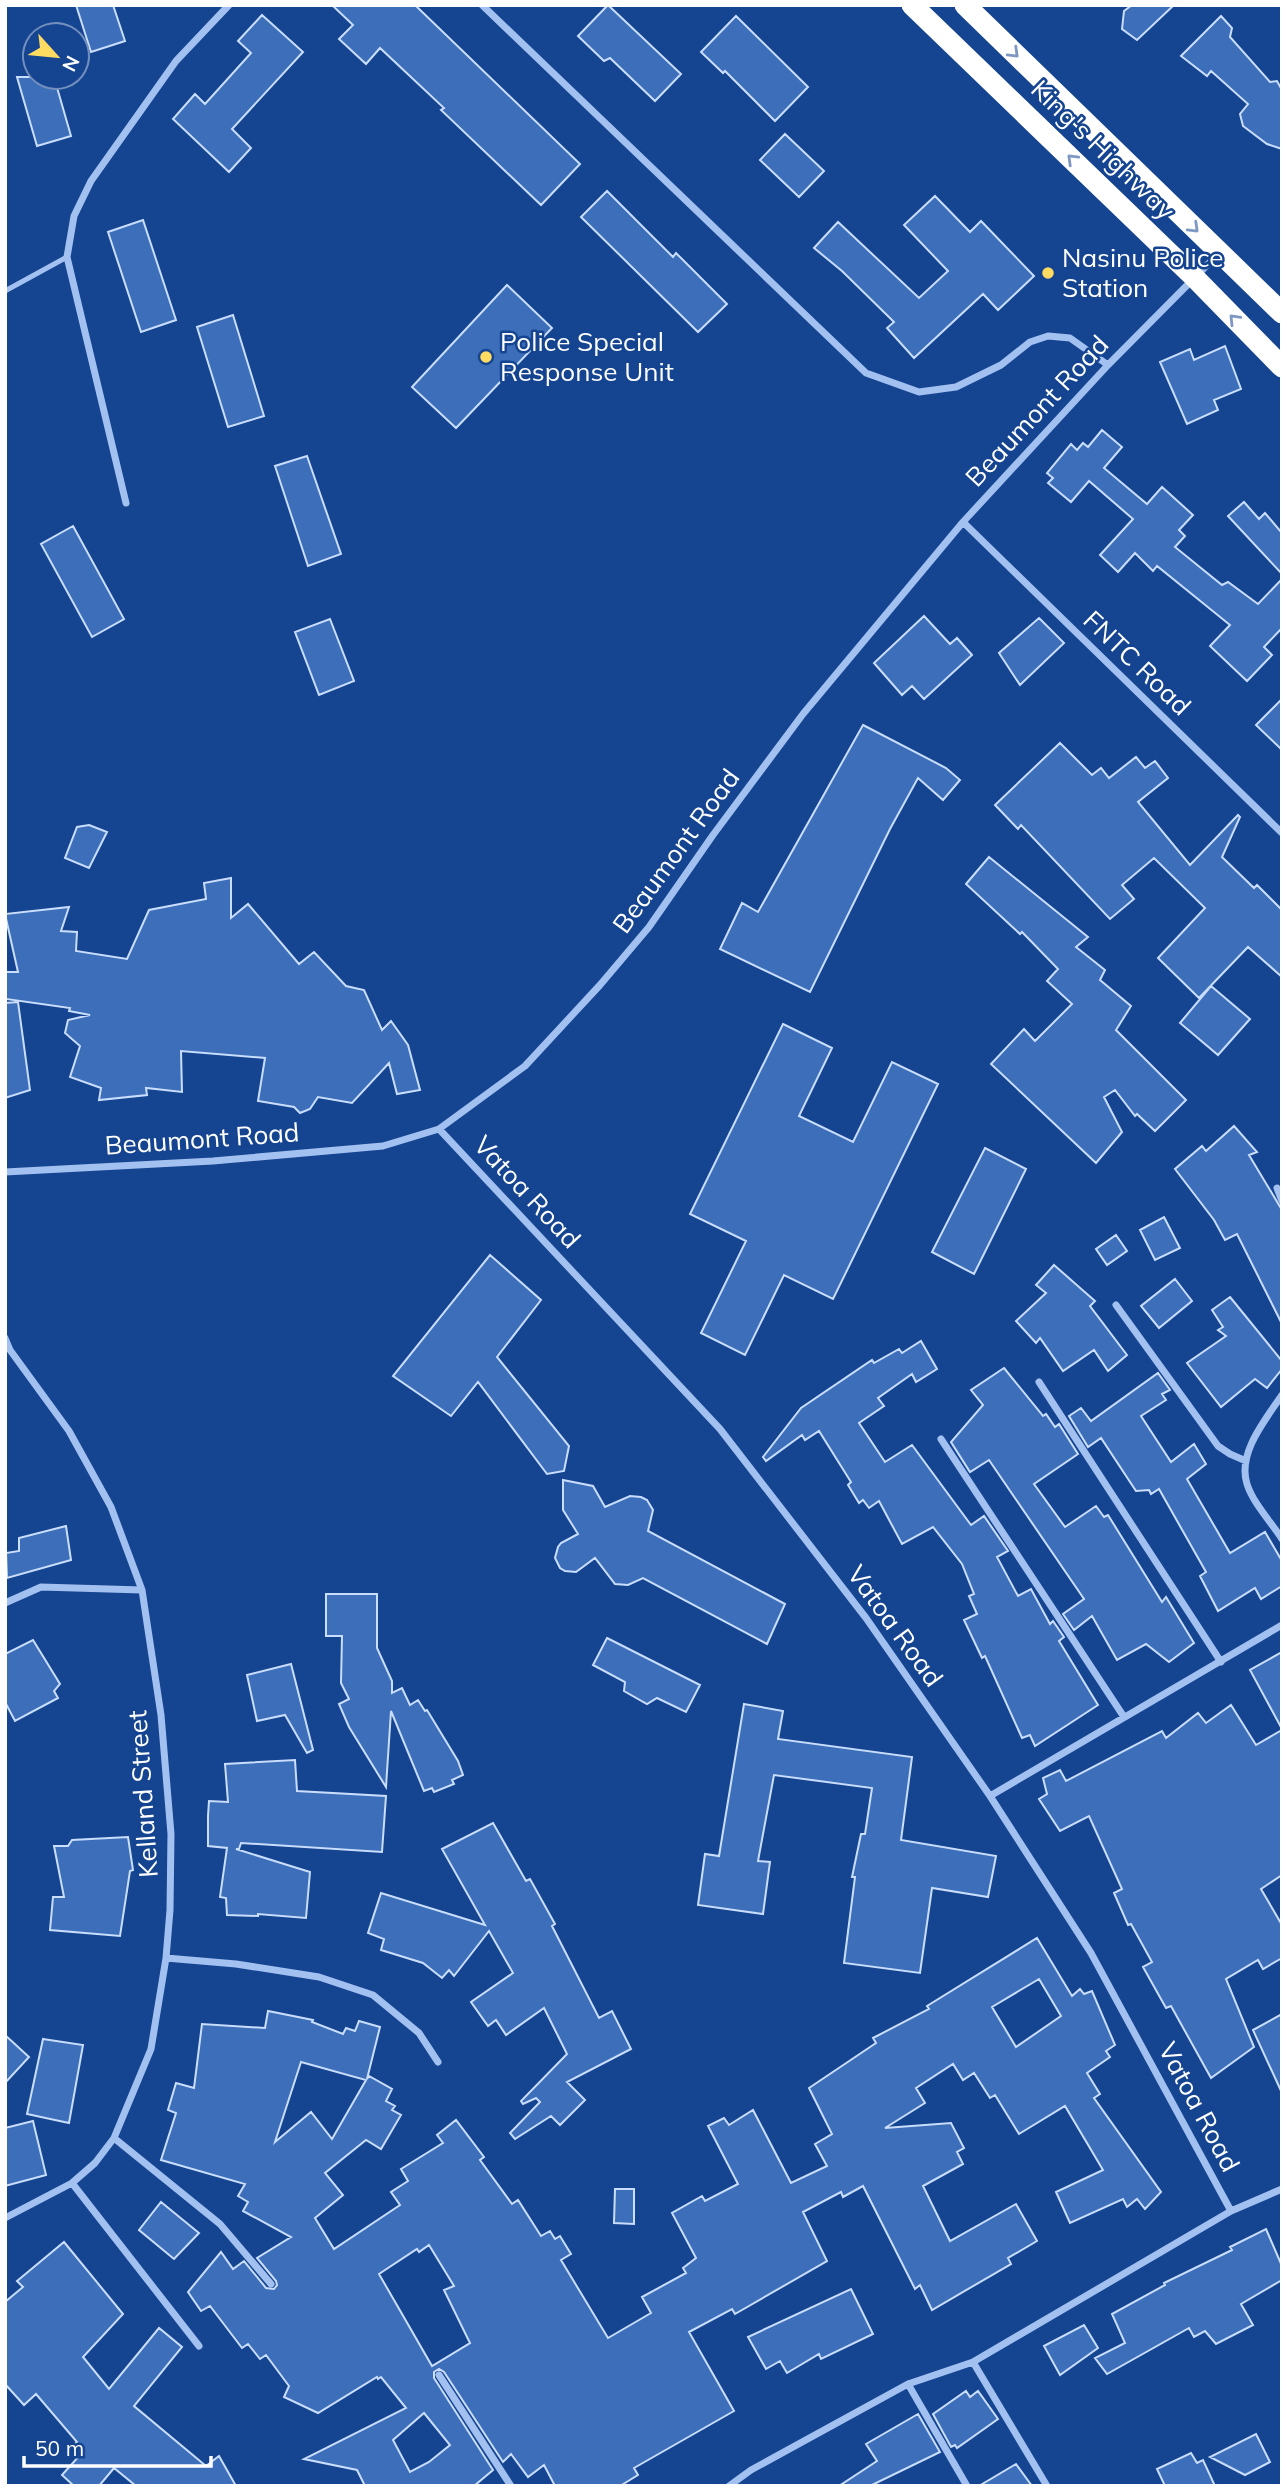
<svg xmlns="http://www.w3.org/2000/svg" width="1287" height="2491" font-family="Mulish,sans-serif">
<style>
.building{fill:#3d6eb9;stroke:#c9ddfc;stroke-width:2;fill-rule:evenodd}
.lines{fill:none;stroke-linecap:round;stroke-linejoin:round}
.lane{stroke:#a2c1f1;stroke-width:5}
.street{stroke:#a2c1f1;stroke-width:7}
.highway{stroke:#fff;stroke-width:21}
.oneway{stroke:#7e98c2}
.poi-dot{fill:#ffdb62;stroke:#154491;stroke-width:2.5}
.labels{text-anchor:middle;stroke-width:5;stroke-linejoin:round;paint-order:stroke}
.street-label{font-size:26px;fill:#fff;stroke:#154491}
.poi-label{font-size:26px;fill:#fff;stroke:#154491;text-anchor:start}
</style>
<rect width="100%" height="100%" fill="#154491"/>
<!-- building -->
<path class="building" d="M76 5H113L125 41 91 52Z
M332 5H415L580 164 541 205 441 110 444 108 380 48 366 64 339 39 353 25Z
M608 5 681 74 655 101 610 58 604 61 578 36Z
M1132 5H1174L1137 40 1122 29 1124 11Z
M262 15 303 52 232 129 251 148 229 172 173 119 195 94 205 104 251 53 238 41Z
M736 16 808 87 775 121 725 71 723 73 701 52Z
M1221 16 1232 28 1230 37 1270 82 1277 81 1282 90V149L1267 144 1243 126 1240 114 1248 104 1211 71 1207 76 1181 56Z
M17 77H54L71 136 37 146Z
M785 134 824 171 799 197 760 160Z
M607 191 673 257 676 253 727 304 698 332 581 217Z
M935 196 970 232 981 221 1034 276 998 310 983 294 914 358 887 328 894 322 842 271 814 248 838 222 919 298 948 271 904 225Z
M143 220 176 320 141 332 108 232Z
M507 285 552 328 456 428 412 387Z
M233 315 264 416 228 427 197 327Z
M1225 346 1241 389 1214 400 1218 410 1187 424 1160 362 1190 349 1194 360Z
M1102 430 1122 447 1104 468 1147 504 1162 487 1193 515 1179 530 1185 536 1175 547 1222 585 1228 582 1258 604 1282 579V628L1264 647 1272 655 1247 681 1210 646 1230 625 1157 566 1153 571 1135 553 1118 572 1100 555 1133 519 1089 481 1071 502 1048 483 1053 478 1047 473 1071 444 1077 450 1083 443 1088 447Z
M307 456 341 554 308 566 275 466Z
M1244 502 1259 519 1265 513 1282 533V574L1228 516Z
M73 526 124 619 92 637 41 544Z
M924 616 950 644 957 638 972 655 924 699 912 686 902 695 874 663Z
M1039 618 1064 643 1020 685 999 653Z
M330 619 354 681 319 695 295 632Z
M1282 699V750L1256 725Z
M863 725 946 768 960 780 943 800 918 778 890 829 810 992 720 949 742 903 758 912Z
M1060 743 1092 775 1101 768 1109 778 1136 757 1145 768 1155 761 1168 778 1138 802 1190 865 1238 815 1240 817 1222 857 1254 888 1257 885 1282 910V977L1248 947 1199 998 1158 958 1205 908 1154 858 1122 885 1134 899 1110 919 1021 825 1018 829 995 805Z
M89 825 107 832 89 868 65 858 77 827Z
M989 857 1088 937 1076 947 1105 970 1100 980 1131 1006 1116 1030 1186 1100 1155 1131 1137 1114 1135 1116 1115 1090 1104 1097 1122 1132 1096 1163 991 1064 1024 1029 1035 1041 1072 1004 1047 981 1058 969 1022 932 1020 934 966 884Z
M231 878V918L248 904 299 964 314 952 346 986 364 990 382 1030 391 1021 408 1045 420 1090 397 1094 389 1063 352 1103 318 1097 310 1109 300 1113 294 1107 258 1101 265 1058 181 1051 182 1092 146 1088 147 1095 99 1100 101 1088 70 1077 80 1046 65 1033 68 1020 90 1015 69 1011 70 1008 6 999 5 972H18L5 914 69 907 61 931 77 932 76 951 127 959 149 910 206 899 204 883Z
M1211 986 1250 1019 1218 1055 1180 1023Z
M18 1002 30 1090 5 1098V1003Z
M783 1024 832 1048 799 1116 853 1142 892 1062 938 1084 833 1299 784 1275 745 1355 701 1333 746 1241 690 1214Z
M1234 1126 1257 1152 1249 1155 1282 1210V1324L1237 1234 1225 1240 1214 1220 1175 1169 1202 1146 1206 1151Z
M985 1148 1026 1169 974 1274 932 1252Z
M1164 1217 1180 1248 1155 1260 1140 1230Z
M1116 1235 1127 1251 1107 1265 1096 1249Z
M490 1255 541 1300 497 1357 569 1446 564 1471 547 1474 478 1382 451 1416 393 1376Z
M1054 1265 1095 1301 1090 1306 1127 1355 1108 1371 1094 1350 1063 1371 1040 1338 1036 1343 1016 1321 1046 1293 1036 1285Z
M1175 1279 1192 1301 1159 1328 1141 1306Z
M1230 1297 1282 1361V1369L1267 1388 1255 1379 1221 1407 1187 1363 1226 1336 1218 1330 1223 1327 1212 1310Z
M921 1341 937 1369 916 1382 912 1374 878 1398 884 1406 859 1423 885 1462 912 1445 971 1525 984 1516 1008 1551 997 1557 1018 1596 1031 1589 1050 1624 1053 1621 1064 1637 1059 1641 1098 1705 1035 1746 1030 1735 1022 1738 985 1656 982 1658 964 1620 977 1614 969 1596 974 1594 962 1564 933 1527 902 1544 879 1501 869 1508 863 1500 859 1503 848 1485 851 1482 819 1431 805 1440 802 1435 766 1461 763 1457 801 1408 872 1360 874 1363 899 1349 902 1353Z
M1004 1368 1043 1416 1046 1414 1055 1427 1059 1424 1078 1454 1034 1484 1065 1527 1096 1506 1104 1517 1108 1515 1162 1602 1166 1597 1194 1643 1169 1662 1146 1644 1117 1660 1092 1616 1074 1630 1063 1614 1084 1599 989 1460 970 1472 951 1442 983 1405 971 1390Z
M1158 1373 1170 1390 1162 1394 1166 1400 1141 1416 1171 1462 1194 1444 1206 1464 1187 1479 1230 1553 1265 1532 1282 1561V1586L1261 1599 1255 1588 1218 1611 1200 1576 1206 1572 1159 1489 1151 1494 1149 1490 1136 1491 1101 1438 1088 1447 1069 1416 1081 1408 1091 1421Z
M563 1480 593 1486 605 1507 630 1496 641 1497 647 1500 653 1510 648 1531 785 1604 767 1644 643 1578 628 1585 615 1584 595 1558 576 1572 565 1571 560 1568 555 1558 558 1547 561 1543 578 1534 563 1510Z
M66 1526 71 1560 7 1578 6 1553 19 1551V1538Z
M326 1594H377V1648L392 1681V1693L402 1688 410 1705 418 1700 425 1711 427 1710 458 1761 463 1775 452 1780 454 1784 434 1792 432 1788 424 1791 391 1711 386 1787 349 1727 339 1704 349 1699 341 1683 342 1636H326Z
M607 1638 700 1685 686 1712 657 1698 647 1704 624 1691 625 1682 593 1665Z
M33 1640 60 1684 54 1691 58 1698 15 1721 5 1702V1654Z
M1282 1652V1729L1250 1670Z
M291 1664 313 1750 307 1753 285 1715 257 1721 247 1675Z
M744 1704 783 1711 778 1739 912 1757 901 1840 996 1856 988 1897 932 1888 920 1973 844 1963 855 1877H852L861 1834H865L872 1788 774 1775 758 1861 770 1862 763 1914 698 1905 705 1854 719 1856Z
M1231 1705 1256 1745 1282 1730V1875L1261 1889 1282 1925V1958L1263 1969 1258 1960 1226 1979 1254 2047 1211 2078 1171 2006 1166 2008 1143 1967 1152 1962 1131 1924 1128 1925 1114 1893 1122 1889 1089 1816 1060 1831 1039 1799 1047 1794 1043 1778 1060 1770 1066 1781 1162 1731 1166 1738 1198 1713 1206 1723Z
M295 1760 297 1791 386 1796 382 1852 241 1843 239 1849H236L310 1872 306 1918 258 1914V1916L227 1915 226 1898 220 1897 227 1848 208 1846V1816L209 1801 228 1802 225 1764Z
M493 1823 526 1881 530 1879 555 1924 552 1926 599 2018 612 2011 631 2049 567 2082 585 2100 560 2125 551 2116 515 2139 510 2133 540 2102 536 2098 523 2104 521 2101 567 2054 544 2008 506 2035 496 2020 488 2026 471 2002 513 1973 489 1931 454 1976 449 1970 442 1978 423 1963 381 1950 384 1939 368 1933 381 1893 485 1925 442 1849Z
M128 1837 133 1870 130 1871 120 1936 50 1930 53 1897H64L54 1846H68L72 1840Z
M1037 1938 1072 1996 1080 1989 1084 1994 1092 1991 1115 2045 1106 2051 1110 2057 1087 2073 1100 2094 1094 2098 1161 2192 1145 2209 1137 2199 1127 2207 1123 2199 1070 2223 1056 2192 1103 2170 1065 2106 1019 2134 995 2095 990 2098 974 2073 963 2080 953 2064 916 2088 925 2103 885 2128 951 2123 964 2148 957 2152 963 2164 923 2186 950 2241 1016 2204 1037 2241 1008 2258 1011 2264 932 2310 920 2285 915 2289 863 2186 843 2197 841 2192 803 2212 827 2261 735 2314 732 2309 689 2332 734 2411 634 2468 638 2475 620 2486H555L544 2465 528 2477 511 2454 503 2462 444 2372 439 2369 434 2372V2378L493 2470 474 2486H365L357 2470 304 2459 406 2408 381 2377 378 2379 377 2377 318 2413 284 2397 289 2386 266 2355 260 2359 248 2344 242 2348 210 2306 201 2311 188 2292 221 2252 233 2269 244 2261 266 2288 274 2289 277 2285 276 2281 257 2258 291 2237 243 2211 248 2202 238 2196 245 2184 161 2160 176 2113 168 2110 176 2083 194 2088 202 2024 265 2028 268 2011 313 2020 312 2022 343 2034 346 2028 355 2031 359 2021 380 2027 367 2079 369 2076 392 2089 386 2101 395 2106 392 2110 401 2115 381 2149 366 2140 325 2173 343 2195 315 2218 334 2249 400 2205 391 2192 408 2181 401 2169 443 2143 437 2135 456 2120 484 2157 480 2160 512 2204 518 2200 541 2236 550 2231 555 2239 560 2236 571 2254 561 2260 608 2338 651 2313 642 2297 686 2273 683 2268 696 2258 672 2213 702 2196 705 2201 738 2184 708 2126 724 2118 729 2125 753 2110 791 2183 827 2166 815 2144 832 2134 809 2088 876 2043 873 2038 929 2009 927 2006ZM1039 1979 1061 2016 1016 2047 992 2007ZM301 2062 366 2080 332 2139 311 2112 275 2142ZM429 2245 454 2286 444 2290 470 2343 432 2366 379 2274 417 2249 419 2252ZM424 2413 450 2445 429 2462 410 2472 393 2440Z
M1282 2014V2093L1253 2030Z
M5 2035 29 2057 5 2083Z
M43 2039 83 2045 69 2123 27 2114Z
M33 2121 46 2175 5 2186V2128Z
M615 2189H634V2224L614 2223Z
M161 2202 199 2233 174 2259 139 2230Z
M1266 2229 1282 2266V2280L1241 2304 1253 2325 1216 2344 1205 2331 1194 2337 1189 2328 1107 2374 1095 2358 1125 2343 1112 2314 1165 2285 1164 2283 1232 2250 1230 2247Z
M64 2242 123 2314 83 2357 109 2389 159 2328 182 2347 134 2406 206 2466 219 2456 236 2486H136L114 2468 99 2486H74L62 2475 81 2454 72 2447 77 2442 36 2394 24 2405 5 2384V2302L23 2287 17 2281Z
M851 2289 873 2334 821 2359 819 2354 787 2373 780 2361 766 2369 748 2337Z
M1084 2325 1098 2348 1060 2375 1044 2346Z
M966 2391 970 2397 978 2391 998 2419 957 2448 955 2445 951 2447 933 2414Z
M918 2414 940 2452 870 2486H839L877 2461 866 2444Z
M1256 2434 1270 2462 1245 2475 1210 2457Z
M1191 2453 1197 2463 1203 2460 1215 2486H1165L1157 2469Z
M1016 2464 1032 2486H979Z"/>
<g class="lines">
<!-- lane -->
<path class="lane" d="M5 291 67 257"/>
<!-- street -->
<path class="street" d="M482 5 866 373 919 392 956 387 1001 365 1030 342 1048 336 1070 338 1108 365
M126 503 67 257 74 216 91 181 176 61 229 5
M963 522 1282 833
M439 1129 720 1429 866 1618 990 1796 1091 1953 1231 2211
M5 1172 213 1161 383 1146 439 1129 525 1066 600 985 649 927 713 835 803 714 963 522 1108 365 1219 253
M1277 1188 1282 1201
M1116 1305 1218 1446 1230 1454 1246 1461
M5 1338 10 1350 69 1431 111 1507 142 1590 161 1715 171 1834 170 1910 166 1958 151 2049 114 2138 95 2163 72 2183 5 2218
M1039 1382 1221 1662
M1282 1395C1266 1419 1237 1453 1247 1484 1253 1503 1271 1522 1282 1539
M941 1439 1124 1717
M5 1603 41 1587 142 1590
M990 1796 1282 1625
M166 1958 236 1964 319 1977 373 1995 419 2033 438 2062
M114 2138 220 2224 271 2284
M72 2183 199 2346
M973 2362 1047 2486
M439 2375 511 2486
M908 2384 967 2486
M729 2486 751 2470 908 2384 973 2362 1231 2211 1282 2189"/>
<!-- highway -->
<path class="highway" d="M912 5 1194 277 1282 367
M965 5 1282 313"/>
</g>
<!-- one-way arrows -->
<defs><path id="oneway-chevron" d="M-2-3.5L2.5 0L-2 3.5" fill="none" stroke-width="1.6" stroke-linecap="round" stroke-linejoin="round" transform="scale(1.75)"/></defs>
<g class="oneway">
<use href="#oneway-chevron" transform="translate(1014 53) rotate(44)"/>
<use href="#oneway-chevron" transform="translate(1072 159) rotate(-136)"/>
<use href="#oneway-chevron" transform="translate(1194 228) rotate(44)"/>
<use href="#oneway-chevron" transform="translate(1234 319) rotate(-134)"/>
</g>
<!-- markers -->
<g class="poi-dot">
<circle cx="1048" cy="273" r="7"/>
<circle cx="486" cy="357" r="7"/>
</g>
<g class="labels">
<!-- street labels -->
<g class="street-label">
<text transform="translate(1103 150) rotate(44)" y="9">King's Highway</text>
<text transform="translate(1037 411) rotate(-47)" y="9">Beaumont Road</text>
<text transform="translate(1137 663) rotate(44)" y="9">FNTC Road</text>
<text transform="translate(676 851) rotate(-54)" y="9">Beaumont Road</text>
<text transform="translate(202 1139) rotate(-4)" y="9">Beaumont Road</text>
<text transform="translate(527 1192) rotate(47)" y="9">Vatoa Road</text>
<text transform="translate(895 1626) rotate(54)" y="9">Vatoa Road</text>
<text transform="translate(143 1794) rotate(-94)" y="9">Kelland Street</text>
<text transform="translate(1199 2107) rotate(62)" y="9">Vatoa Road</text>
</g>
<!-- poi labels -->
<g class="poi-label">
<text x="1062" y="267">Nasinu Police<tspan x="1062" dy="30">Station</tspan></text>
<text x="500" y="351">Police Special<tspan x="500" dy="30">Response Unit</tspan></text>
</g>
</g>
<!-- border -->
<rect width="1287" height="2491" fill="none" stroke="#ffffff" stroke-width="14"/>
<!-- north arrow -->
<g transform="translate(56 56) rotate(117)"><circle r="33" fill="#154491" stroke="#738fbd" stroke-width="2"/>
<path d="M0-5L12 26L0 18L-12 26Z" fill="#ffdb62"/>
<text y="-10" font-size="19" font-weight="bold" text-anchor="middle" fill="#ffffff">N</text>
</g>
<!-- scale -->
<path d="M24 2456v10h187v-10" fill="none" stroke="#ffffff" stroke-width="3.5"/>
<text x="35" y="2456" font-size="21" fill="#ffffff" stroke="#154491" stroke-width="5" paint-order="stroke">50 m</text>
</svg>
